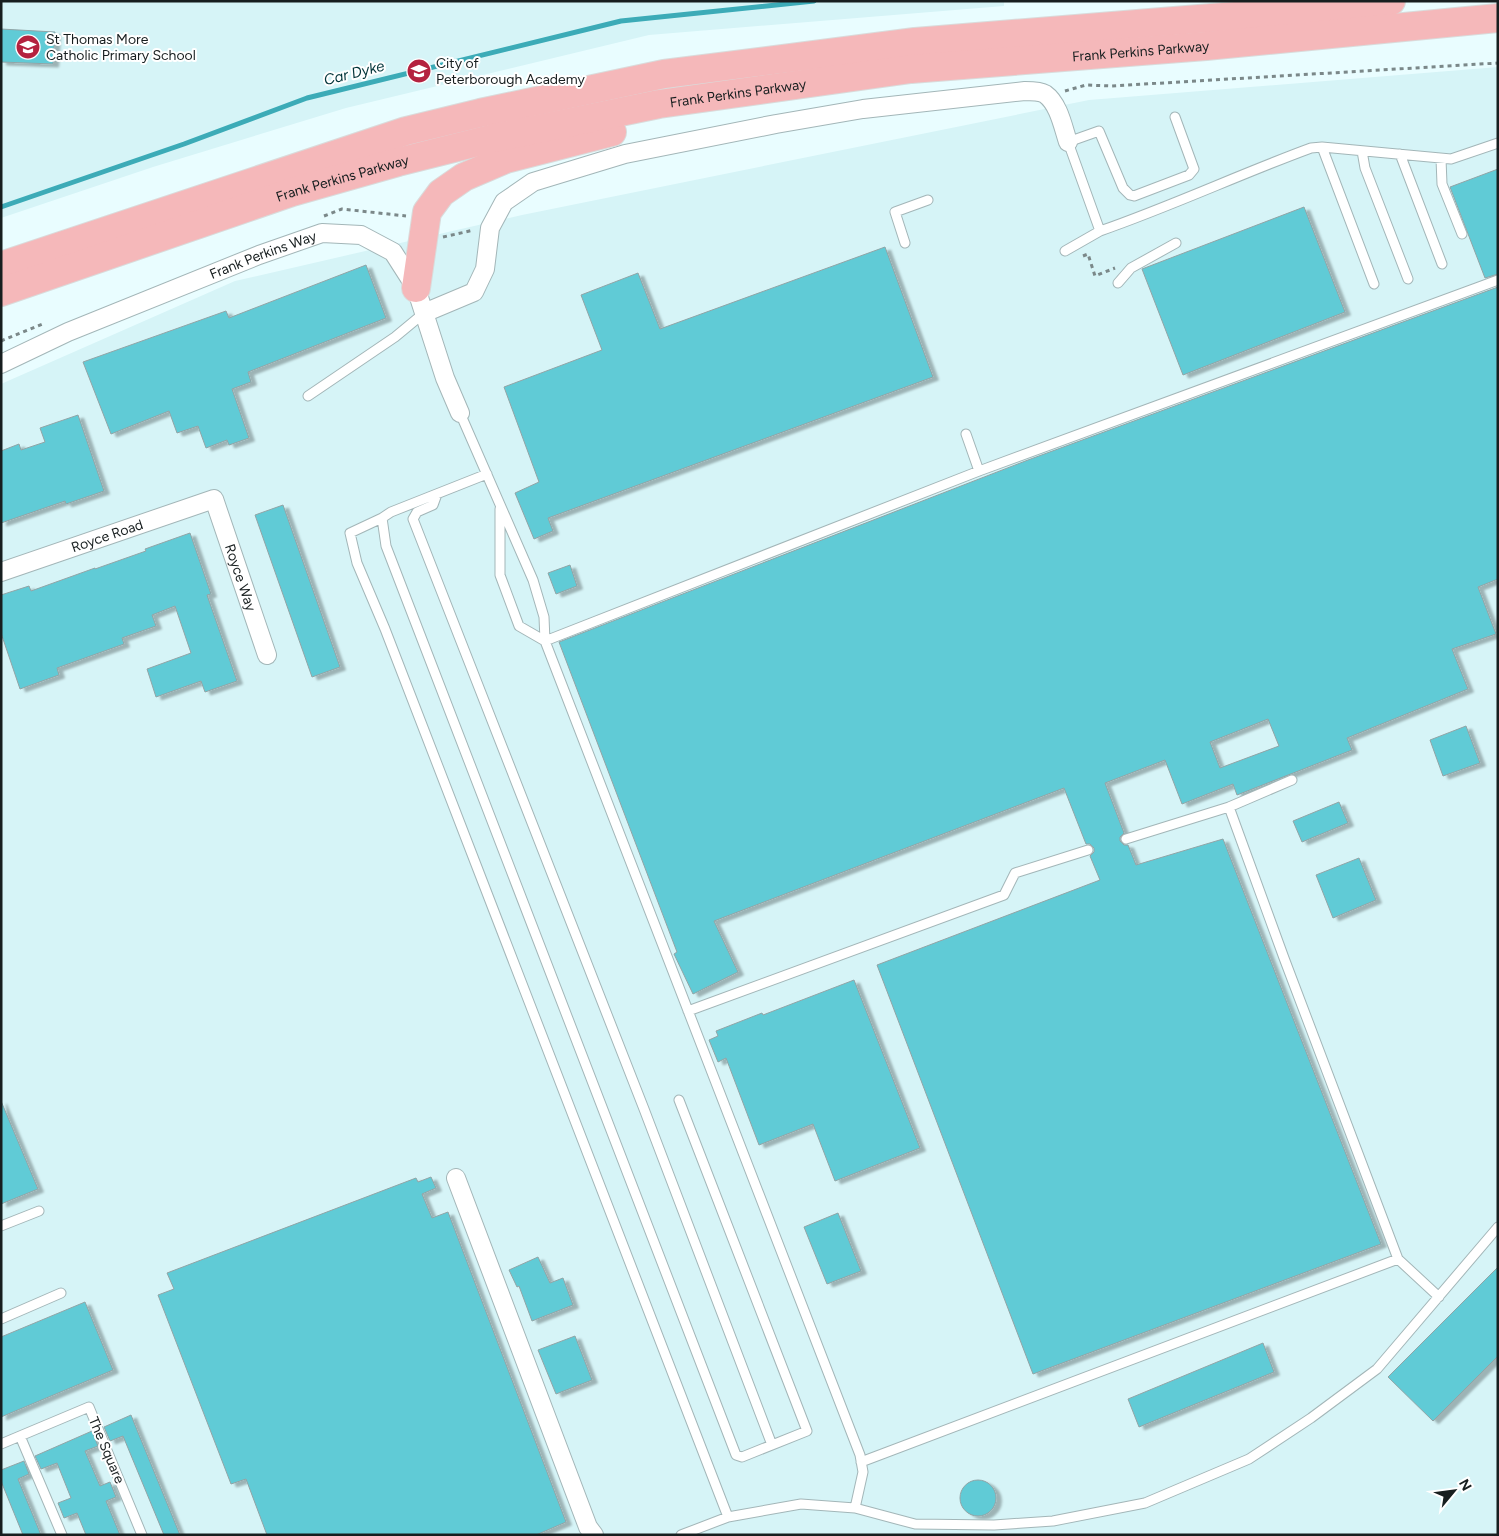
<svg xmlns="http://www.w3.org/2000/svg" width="1499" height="1536" font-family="Figtree,sans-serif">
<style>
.built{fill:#d6f4f7}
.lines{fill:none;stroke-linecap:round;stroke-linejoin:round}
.stream{stroke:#3cabb7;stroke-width:5}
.building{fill:#60cbd6;stroke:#91a4a6;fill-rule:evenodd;filter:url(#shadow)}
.lane-casing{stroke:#a3b6b8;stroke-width:11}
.street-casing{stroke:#a3b6b8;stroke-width:20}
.highway-casing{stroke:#dadbdb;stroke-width:30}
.path{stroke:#7b8889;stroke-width:3;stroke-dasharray:4 4;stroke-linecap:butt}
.lane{stroke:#fff;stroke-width:9}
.street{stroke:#fff;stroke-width:18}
.highway{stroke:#f5b8ba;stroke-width:28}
.labels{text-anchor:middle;stroke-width:4;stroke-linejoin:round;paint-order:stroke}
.poi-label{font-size:14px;fill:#171e1f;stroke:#fff;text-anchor:start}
.street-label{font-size:14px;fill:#171e1f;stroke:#fff}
.water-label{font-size:15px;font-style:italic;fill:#003439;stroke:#fff}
</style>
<defs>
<filter id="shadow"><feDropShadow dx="5.5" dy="3" stdDeviation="1" flood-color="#0004"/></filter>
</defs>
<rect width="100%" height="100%" fill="#e9fdff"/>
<!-- built -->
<path class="built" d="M1 1H1004V6L649 35 346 108 153 167 1 218Z
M1498 67V1535H1V384L235 281 522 215 1089 100Z"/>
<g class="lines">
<!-- stream -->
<path class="stream" d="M1 207 184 144 307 98 621 21 814 1"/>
</g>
<!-- building -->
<path class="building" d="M1 29 55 32 53 64 1 62Z
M1498 169V274L1485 278 1450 187Z
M1304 207 1345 312 1183 375 1142 269Z
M885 247 933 377 548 518 553 531 534 539 515 493 539 482 504 387 602 350 581 295 638 273 660 329Z
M366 265 386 318 248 372 251 382 232 389 249 438 229 445 227 440 206 448 198 426 177 433 169 411 111 434 83 362 226 311 229 318Z
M1498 287V579L1478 587 1496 634 1452 649 1468 689 1347 738 1352 750 1237 795 1233 784 1182 804 1165 760 1105 783 1124 833 1120 837V841L1124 845H1128L1136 865 1223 839 1381 1244 1033 1374 877 965 1100 880 1090 856 1094 852V848L1090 844H1086L1064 788 714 921 738 972 693 994 674 954 677 952 559 642 1028 460ZM1268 719 1279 746 1220 768 1210 742Z
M78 415 104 491 66 504 65 501 1 523V451L19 444 21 450 45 442 40 428Z
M283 505 340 667 312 677 255 515Z
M190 533 211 594 207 595 237 681 205 692 201 681 156 697 147 669 191 653 175 606 152 615 156 626 122 638 124 644 57 668 59 675 20 689 1 633V595L29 586 31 591 95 568V569L146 551 145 549Z
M570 565 577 586 556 594 548 573Z
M1466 726 1480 763 1443 776 1430 740Z
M1339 802 1348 823 1302 842 1293 821Z
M1359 858 1376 900 1333 918 1316 875Z
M854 980 920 1148 835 1181 813 1124 759 1145 726 1058 718 1062 709 1040 718 1036 716 1031 762 1013 763 1015Z
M1 1101 38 1189 1 1204Z
M431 1177 436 1188 422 1194 432 1218 448 1212 566 1522 536 1535H267L246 1479 231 1484 158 1295 174 1289 167 1273 416 1178 418 1182Z
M838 1213 861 1271 827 1284 804 1227Z
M538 1257 550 1283 563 1278 573 1305 532 1321 519 1286 517 1287 509 1270Z
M1498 1267V1356L1433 1421 1388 1377Z
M85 1302 113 1370 1 1417V1337Z
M575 1336 592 1380 556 1394 538 1350Z
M1263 1343 1274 1372 1139 1427 1128 1399Z
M131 1415 137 1430 180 1535H164L123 1436 110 1441 104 1427Z
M92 1431 98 1446 85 1451 100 1486 110 1482 116 1497 106 1501 120 1535H86L77 1513 64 1518 58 1503 71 1498 57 1463 41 1469 35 1456Z
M24 1461 29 1474 18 1479 41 1535H23L1 1481V1470Z
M960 1498a18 18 0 1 1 36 0a18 18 0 1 1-36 0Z"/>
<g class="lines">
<defs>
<path id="lane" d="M1175 117 1194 169 1189 175 1134 196 1130 195 1123 188 1099 131 1068 142 1100 231C1172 206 1240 174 1311 148L1322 147 1451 159 1498 143
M1322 147 1374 284
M1362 151 1365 168 1408 279
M1400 154 1442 264
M1441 159 1442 184 1462 234
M905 243 895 212 928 200
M1065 251 1100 231
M1118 283 1131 268 1176 243
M308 396 395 337 424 313
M460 413 533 580 544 617 545 641 860 1455 863 1472 855 1508 801 1504 728 1517 681 1535
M966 434 979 471
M487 474 391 512 382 518 386 546 736 1455 742 1457 807 1431 679 1100
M437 494 433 505 417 512 413 519 644 1109 772 1445
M500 509V575L519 626 545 641
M382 518 350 533 357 563 385 629 728 1517
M545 641 979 471 1498 280
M1126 839 1229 807 1292 780
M688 1011 1004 895 1015 873 1088 850
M1 1226 39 1211
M1398 1259 1439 1297
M1 1319 61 1293
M20 1436 89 1407 142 1535
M1 1444 20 1436 62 1535
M861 1462 1398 1259 1284 958 1229 807
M855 1508 915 1524 994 1525 1053 1521 1145 1503 1249 1459 1311 1418 1377 1369 1498 1227"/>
<g id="street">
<path d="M424 313 474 292 485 269 490 228 504 202 533 182 625 154 776 124 863 109 1025 91C1032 91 1040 91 1045 94 1059 104 1063 127 1068 142"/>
<path id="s1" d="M1 364 68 332 259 255 322 233 361 235 393 252 416 288 445 378 460 413"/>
<path id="s2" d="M1 572 214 499 267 655"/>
<path d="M456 1178 588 1527 594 1535"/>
</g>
<g id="highway">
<path d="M1 266 406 131 480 113 664 74 915 42 1297 11 1391 1"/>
<path d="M416 288 427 212 441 193 464 177 506 159 612 132"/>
<path id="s3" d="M1 292 292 192 398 162 494 138 659 104 911 69 1206 46 1498 18"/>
</g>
</defs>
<!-- lane casing -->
<use href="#lane" class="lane-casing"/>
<!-- street casing -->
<use href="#street" class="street-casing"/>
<!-- highway casing -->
<use href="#highway" class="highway-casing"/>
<!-- path -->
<path class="path" d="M1065 91 1086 85 1112 86 1498 63
M324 216 342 209 406 216
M443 237 474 230
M1083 256 1088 254 1095 276 1115 268
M1 341 45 323"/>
<!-- lane -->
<use href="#lane" class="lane"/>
<!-- street -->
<use href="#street" class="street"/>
<!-- highway -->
<use href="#highway" class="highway"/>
</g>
<!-- icons -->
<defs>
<symbol id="school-disc" viewBox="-11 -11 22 22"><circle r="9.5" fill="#b4223f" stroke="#fff"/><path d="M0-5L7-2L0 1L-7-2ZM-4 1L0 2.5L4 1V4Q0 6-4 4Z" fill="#fff"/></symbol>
</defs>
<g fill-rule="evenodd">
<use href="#school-disc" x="14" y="33" width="28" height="28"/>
<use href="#school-disc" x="405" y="57" width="28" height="28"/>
</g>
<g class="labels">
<!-- poi labels -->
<g class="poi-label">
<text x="46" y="44">St Thomas More<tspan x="46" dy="16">Catholic Primary School</tspan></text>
<text x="436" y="68">City of<tspan x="436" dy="16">Peterborough Academy</tspan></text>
</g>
<!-- street labels -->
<g class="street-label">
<text dy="5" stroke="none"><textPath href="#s3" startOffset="1170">Frank Perkins Parkway</textPath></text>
<text dy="5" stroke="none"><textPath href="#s3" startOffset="765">Frank Perkins Parkway</textPath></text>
<text dy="5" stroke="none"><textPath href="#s3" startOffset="360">Frank Perkins Parkway</textPath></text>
<text dy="5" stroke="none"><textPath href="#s1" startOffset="284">Frank Perkins Way</textPath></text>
<text dy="5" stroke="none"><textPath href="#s2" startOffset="112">Royce Road</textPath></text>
<text dy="5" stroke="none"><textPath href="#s2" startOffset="308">Royce Way</textPath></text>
<text transform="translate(107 1450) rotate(67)" y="5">The Square</text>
</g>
<!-- water labels -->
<g class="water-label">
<text transform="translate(354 73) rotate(-14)" y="5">Car Dyke</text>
</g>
</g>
<!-- border -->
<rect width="1499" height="1536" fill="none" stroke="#171e1f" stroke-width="5"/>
<!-- north arrow -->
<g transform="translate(1454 1491) rotate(61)" stroke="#ffffff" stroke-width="4" paint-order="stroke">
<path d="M0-4L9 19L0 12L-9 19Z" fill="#171e1f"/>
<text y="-8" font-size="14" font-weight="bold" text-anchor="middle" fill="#171e1f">N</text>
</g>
</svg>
